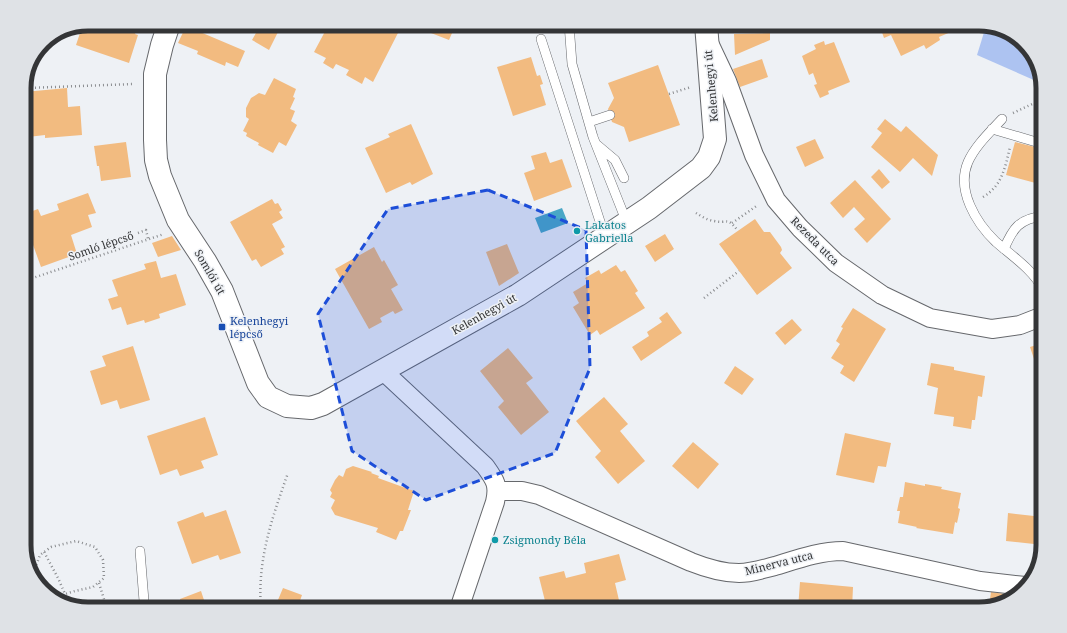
<svg xmlns="http://www.w3.org/2000/svg" width="1067" height="633" font-family="'Noto Serif',serif">
<style>
.green{fill:#adc3f1}
.water{fill:#49a7c6}
.building{fill:#f2bb80}
.lines{fill:none;stroke-linecap:round;stroke-linejoin:round}
.lane-casing{stroke:#66686c;stroke-width:10}
.street-casing{stroke:#66686c;stroke-width:20}
.secondary-casing{stroke:#66686c;stroke-width:24}
.path{stroke:#8a8c8f;stroke-width:2.5;stroke-dasharray:1 3;stroke-linecap:butt}
.lane{stroke:#fff;stroke-width:9}
.street{stroke:#fff;stroke-width:18}
.secondary{stroke:#fff;stroke-width:22}
.marked{fill:#1d4ed8;fill-opacity:0.2;stroke:#1d4ed8;stroke-width:3;stroke-dasharray:8 5;stroke-linejoin:round}
.culture-dot{fill:#0f9aa8;stroke:#eef1f5;stroke-width:1.5}
.transit-dot{fill:#1a4fb4;stroke:#eef1f5;stroke-width:1.5}
.labels{text-anchor:middle;stroke-width:3;stroke-linejoin:round;paint-order:stroke}
.street-label{font-size:11px;fill:#343537;stroke:#eef1f5}
.culture-label{font-size:11px;fill:#0d838f;stroke:#eef1f5;text-anchor:start}
.transit-label{font-size:11px;fill:#164399;stroke:#eef1f5;text-anchor:start}
.rim{fill:none;stroke:#343537;stroke-width:5}
</style>
<rect width="100%" height="100%" fill="#eef1f5"/>
<!-- green -->
<path class="green" d="M986 26 1011 33 1034 56 1043 84 977 55Z"/>
<!-- water -->
<path class="water" d="M562 208 568 223 541 233 535 218Z"/>
<!-- building -->
<path class="building" d="M88 24H138L135 34 138 35 129 63 76 45 82 27Z
M261 24H282L269 50 252 40Z
M329 24H385L399 31 373 82 365 77 362 84 346 75 349 70 336 64 333 69 323 63 326 58 314 52Z
M435 24H456L449 40 431 33Z
M879 24H949L953 31 939 37 940 40 926 49 924 45 901 56 891 35 884 38Z
M186 26 245 51 238 67 226 62 225 66 197 54 198 51 178 43Z
M770 33V40L735 55 734 34Z
M824 41 825 45 834 42 850 82 828 91 829 94 820 98 814 85 817 84 813 73 809 75 802 56 816 49 814 45Z
M531 57 537 76 540 75 543 84 540 85 546 105 513 116 497 67Z
M762 59 768 77 740 87 733 69Z
M658 65 680 125 629 142 624 127 612 122 608 109 614 98 608 83Z
M274 78 296 89 293 97 295 98 290 109 295 111 291 121 297 125 286 146 279 142 273 153 258 145 259 143 246 136 247 133 243 131 249 119 246 117V108L251 98 259 93 265 95Z
M67 88 68 107 80 106 82 135 45 138V135L28 137V133H24V92Z
M1039 117 1043 118V136L1035 134Z
M885 119 901 132 906 126 938 155 932 176 913 158 900 172 871 147 882 133 877 129Z
M411 124 433 174 412 185 410 182 386 193 365 148 390 137 388 134Z
M815 139 824 158 805 167 796 147Z
M126 142 131 177 101 181 99 166H97L94 146Z
M1015 142 1043 149V185L1006 175Z
M546 152 550 163 562 159 572 187 534 201 524 173 535 169 531 156Z
M879 169 890 182 882 189 871 177Z
M855 180 891 219 867 243 854 229 865 219 854 207 843 218 830 203Z
M88 193 96 213 88 215 92 227 71 235 77 254 41 267 24 220V214L38 209 41 216 59 210 57 204Z
M272 199 275 204 278 203 282 210 279 212 283 218 272 224 285 247 281 249 284 254 261 267 256 259 252 261 230 222Z
M755 219 764 232H770L781 247 782 250 780 253 792 268 757 295 719 244Z
M665 234 674 249 655 262 645 246Z
M172 236 181 250 158 257 152 243Z
M507 244 519 273 499 286 486 252Z
M374 247 382 262 384 260 398 285 391 289 403 310 395 314 393 311 380 318 382 322 369 329 335 269Z
M156 261 161 278 176 274 186 305 159 314 160 318 145 323 144 320 127 325 121 307 112 310 108 299 118 296 112 280 146 269 144 264Z
M616 265 621 272 625 270 638 291 635 293 645 308 600 335 597 330 590 335 573 307 579 303 573 292 588 283 585 278 599 270 601 274Z
M853 308 886 329 854 382 840 373 844 366 831 358 840 344 836 341 843 328 841 327Z
M667 312 682 333 641 361 632 347 649 336 647 332 662 322 659 318Z
M792 319 802 330 785 345 775 333Z
M1043 343V376L1040 377 1030 347Z
M133 346 150 400 120 409 117 400 101 405 90 371 106 366 102 356Z
M508 348 533 378 526 383 549 412 521 435 498 407 504 401 480 371Z
M931 363 954 367V370L985 376 982 397 978 396 975 420H972L971 429 953 426 954 417 934 414 938 388 927 385Z
M735 366 754 379 742 395 724 383Z
M604 397 628 424 620 431 645 461 618 484 595 457 601 451 576 421Z
M205 417 218 455 201 461 204 468 180 476 177 469 160 475 147 436Z
M845 433 891 443 886 467 878 466 874 483 836 475Z
M693 442 719 464 698 489 672 466Z
M353 466 372 472 371 473 379 476 378 478 414 491 408 510H411L404 528 403 531H400L396 540 376 532 378 528 335 515 331 508 335 500 330 497 332 493 330 490 335 480 339 475 343 477 346 469Z
M905 482 925 486V484L942 487 941 489 961 493 958 508 960 509 957 523 955 522 953 534 916 528 917 527 898 523 900 511H897L900 497H903Z
M226 510 241 553 220 560 218 555 192 564 177 522 203 512 205 517Z
M1008 513 1043 517V545L1006 541Z
M619 554 626 580 615 583 621 609H547L539 577 564 571 566 578 586 573 584 563Z
M800 582 853 587 852 609H798Z
M283 588 302 595 297 609H281L275 607Z
M201 591 207 609H168L181 604 180 599Z
M991 592 1012 595 1011 600 989 606Z"/>
<g class="lines">
<defs>
<path id="lane" d="M569 24 572 64 593 137 627 223
M541 39 605 237
M1002 119C990 132 975 146 968 162 956 190 976 223 996 242 1012 256 1032 269 1043 289
M589 122 610 115
M992 129 1043 144
M596 144 615 160 624 178
M1004 249C1013 228 1019 219 1043 216
M140 551 144 601 147 609"/>
<path id="street" d="M710 45 727 81 754 155 776 200 800 228 836 263 882 295 930 318 992 329 1020 325 1043 316
M382 370 485 466C495 480 499 485 495 502L459 609
M498 491H522L539 495 691 562C706 568 722 573 739 573 751 573 763 569 775 566 798 559 820 551 843 551L980 581 1025 586"/>
<path id="secondary" d="M169 24 162 45 155 74V140L156 160 160 176 178 220 205 261 222 291 258 383 268 397 287 406 311 408 323 404 518 295 649 208 701 168 709 157 715 139 706 24"/>
</defs>
<!-- lane casing -->
<use href="#lane" class="lane-casing"/>
<!-- street casing -->
<use href="#street" class="street-casing"/>
<!-- secondary casing -->
<use href="#secondary" class="secondary-casing"/>
<!-- path -->
<path class="path" d="M27 88 134 84
M669 94 691 87
M1013 113 1043 99
M983 197C1002 186 1005 168 1010 147
M696 213C701 216 707 220 714 221 728 224 727 216 738 231
M732 223 758 205
M138 233 146 230 148 239
M24 281 164 234
M704 298 739 271
M32 576 40 555 51 547 76 541 95 547 103 560 104 578 93 587 75 591 65 594 58 578 44 552
M99 583 107 609
M261 609C257 560 272 518 288 473"/>
<!-- lane -->
<use href="#lane" class="lane"/>
<!-- street -->
<use href="#street" class="street"/>
<!-- secondary -->
<use href="#secondary" class="secondary"/>
</g>
<!-- marked area -->
<path class="marked" d="M488 190 586 230 590 368 555 453 426 500 352 451 318 314 388 209Z"/>
<!-- markers -->
<g class="culture-dot">
<circle cx="577" cy="231" r="4"/>
<circle cx="495" cy="540" r="4"/>
</g>
<rect class="transit-dot" x="218" y="323" width="8" height="8" rx="2"/>
<g class="labels">
<!-- street labels -->
<g class="street-label">
<text transform="translate(711 86) rotate(-95)" y="4">Kelenhegyi út</text>
<text transform="translate(815 241) rotate(45)" y="4">Rezeda utca</text>
<text transform="translate(101 246) rotate(-19)" y="4">Somló lépcső</text>
<text transform="translate(210 272) rotate(60)" y="4">Somlói út</text>
<text transform="translate(484 314) rotate(-29)" y="4">Kelenhegyi út</text>
<text transform="translate(779 563) rotate(-14)" y="4">Minerva utca</text>
</g>
<!-- culture labels -->
<g class="culture-label">
<text x="585" y="229">Lakatos<tspan x="585" dy="13">Gabriella</tspan></text>
<text x="503" y="544">Zsigmondy Béla</text>
</g>
<!-- transit labels -->
<g class="transit-label">
<text x="230" y="325">Kelenhegyi<tspan x="230" dy="13">lépcső</tspan></text>
</g>
</g>
<!-- crop -->
<path d="M0 0H1067V633H0ZM88 31H979A57 57 0 0 1 1036 88V545A57 57 0 0 1 979 602H88A57 57 0 0 1 31 545V88A57 57 0 0 1 88 31Z" fill="#dfe2e6" fill-rule="evenodd"/>
<path class="rim" d="M88 31H979A57 57 0 0 1 1036 88V545A57 57 0 0 1 979 602H88A57 57 0 0 1 31 545V88A57 57 0 0 1 88 31Z"/>
</svg>
